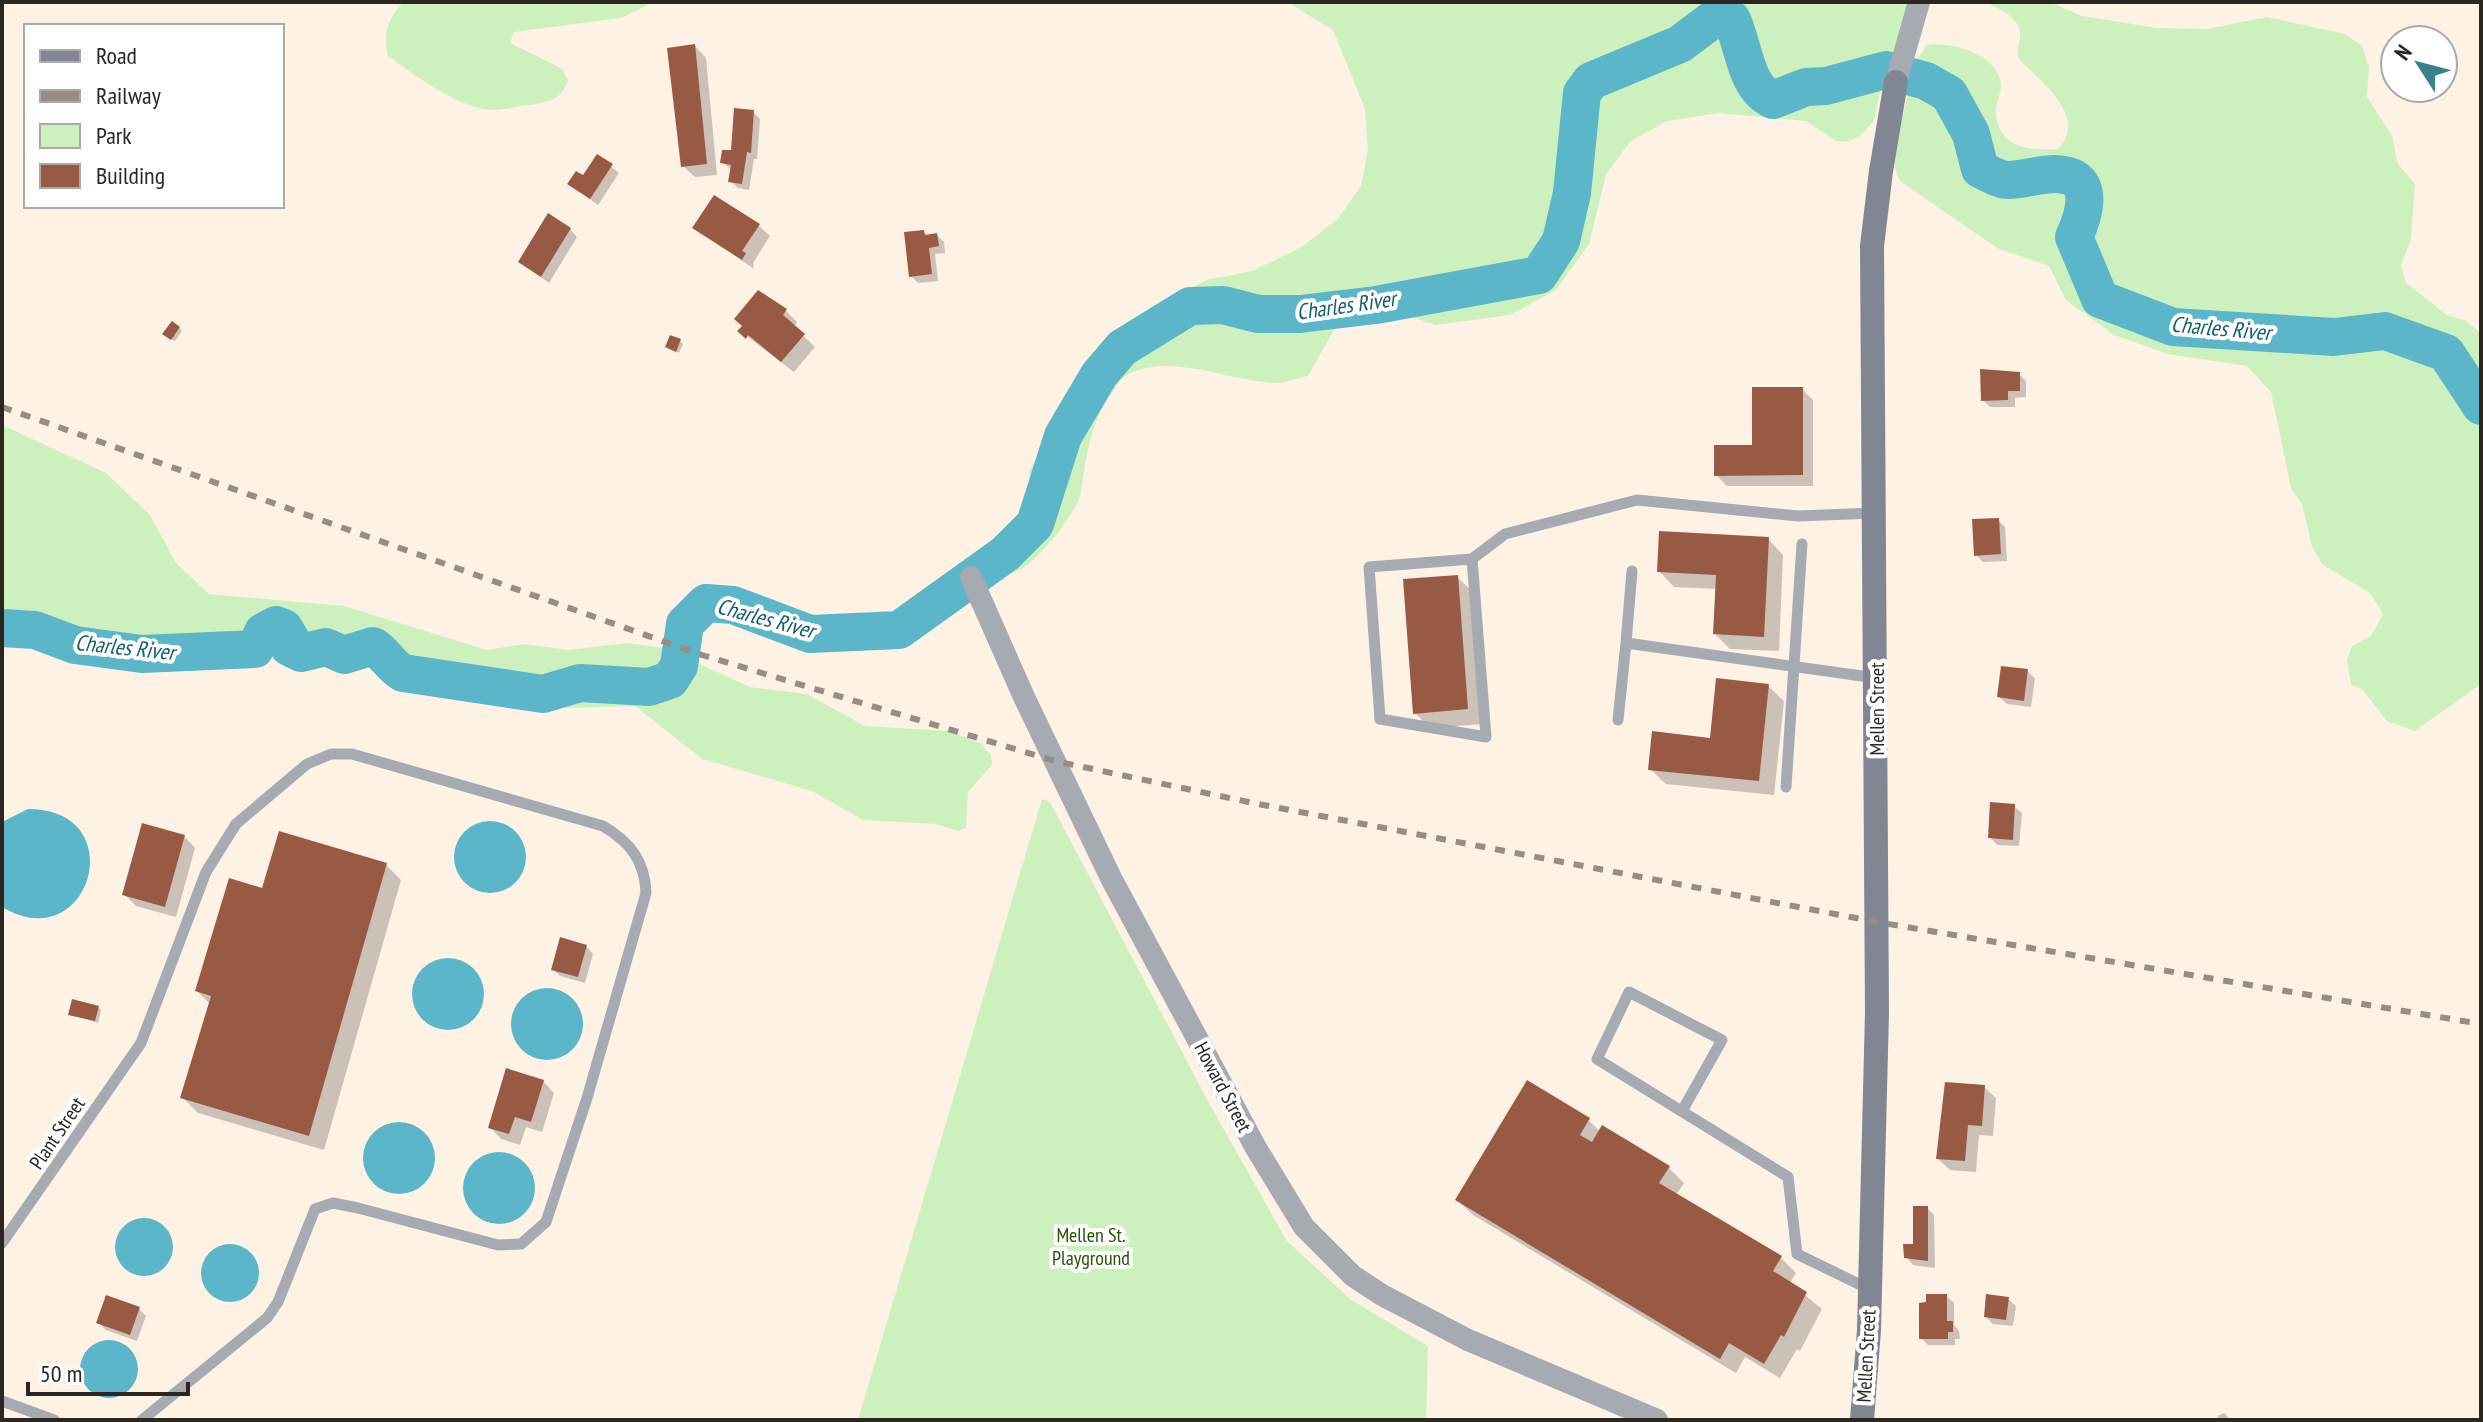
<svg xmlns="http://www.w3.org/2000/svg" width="2483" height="1422" font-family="'PT Sans Narrow',sans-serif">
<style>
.green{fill:#cdf1be}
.water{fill:#5cb6c9}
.shadow{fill:#0003}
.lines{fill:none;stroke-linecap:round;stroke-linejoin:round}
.river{stroke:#5cb6c9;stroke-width:38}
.building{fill:#995a45}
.lane{stroke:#a6abb2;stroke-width:11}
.street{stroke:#a6abb2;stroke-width:22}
.secondary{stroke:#818792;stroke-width:24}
.rail{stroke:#968d83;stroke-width:6;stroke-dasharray:10 10;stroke-linecap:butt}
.labels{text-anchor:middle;stroke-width:8;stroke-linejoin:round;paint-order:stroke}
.street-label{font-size:20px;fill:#2c2620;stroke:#fff}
.park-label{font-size:20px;fill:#245400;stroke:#fff}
.water-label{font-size:22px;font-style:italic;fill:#135e6c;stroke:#fff}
</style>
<rect width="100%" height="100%" fill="#fef2e5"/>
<!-- green -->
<path class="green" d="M403 2H654L621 18 514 32 510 43 561 68 568 80C563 99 549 102 530 105 518 106 505 110 493 110 461 110 413 74 388 56 383 31 387 22 403 2Z
M1287 2H1909L1900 54 1884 72 1874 121 1859 137 1846 142 1836 141 1806 121 1718 113 1667 121 1631 141 1606 174 1589 244 1556 290 1510 315 1435 325 1395 312 1358 316 1335 328 1308 376C1297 378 1284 384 1273 383 1229 381 1162 349 1123 378 1119 381 1115 388 1112 393 1094 418 1089 442 1084 472 1082 481 1082 493 1078 502 1067 523 1018 595 991 569L992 557 1033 500 1029 471 1109 344 1157 306 1207 280 1252 271 1300 248 1337 220 1361 186 1368 149 1365 109 1333 30Z
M1985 2H2049L2082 16 2157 28 2207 29 2267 17 2345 34 2362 46 2369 67 2367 97 2392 136 2398 164 2415 184 2411 239 2401 265 2406 283 2447 315 2466 321 2481 333V684L2415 731 2387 721 2362 689 2351 685 2347 660 2352 646 2371 636 2383 614 2370 593 2323 565 2312 547 2302 504 2291 488 2271 392 2247 366 2168 354 2114 335 2066 300 2049 266 1997 248 1900 181C1883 150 1913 106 1909 72L1927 45C1950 41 2000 55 2001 85 2001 95 1995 105 1996 115 2000 149 2032 151 2058 149 2089 116 2041 82 2019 59 2015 48 2021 42 2020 32 2018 16 1997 8 1985 2Z
M2 425 106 473 150 515 176 563 209 594 344 606 487 650 525 644 568 650 627 643 664 648 750 687 807 694 865 726 949 731 980 743 991 755 992 765 968 792 966 828 958 831 936 824 863 820 812 791 702 759 635 706 537 709 347 645 172 648 25 631 2 620Z
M1042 799 1050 802 1210 1105 1287 1241 1350 1299 1428 1346 1426 1420H858Z"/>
<!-- water -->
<path class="water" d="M28 809C134 809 90 960 2 907V822Z
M454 857a36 36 0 1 1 72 0a36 36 0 1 1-72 0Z
M412 994a36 36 0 1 1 72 0a36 36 0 1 1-72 0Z
M511 1024a36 36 0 1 1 72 0a36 36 0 1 1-72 0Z
M363 1158a36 36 0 1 1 72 0a36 36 0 1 1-72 0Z
M463 1188a36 36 0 1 1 72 0a36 36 0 1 1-72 0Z
M115 1247a29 29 0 1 1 58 0a29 29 0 1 1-58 0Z
M201 1273a29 29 0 1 1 58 0a29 29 0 1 1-58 0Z
M80 1369a29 29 0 1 1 58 0a29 29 0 1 1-58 0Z"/>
<!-- shadow -->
<path class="shadow" d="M695 46 706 58 717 175 695 177 683 166Z
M753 112 760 119 757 159H754L749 190 738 188 730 181 732 170 722 162 733 152Z
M598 156 619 173 598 205 569 184 584 178Z
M758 225 770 236 753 263 754 269 695 228Z
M570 229 577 237 549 283 520 262Z
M923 232 928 236 937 235 944 242 945 253 935 254 938 281 918 283 911 276Z
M758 292 786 311 797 322 794 327 815 347 794 372 740 331Z
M179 328 182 331 175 341 168 337Z
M680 341 683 344 679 353 667 347Z
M1982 371 2019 374 2026 381V397L2015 398V407H1990L1983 400Z
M1802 389 1813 400V486H1727L1716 475 1754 447Z
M1998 520 2005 527 2007 561 1983 562 1976 555Z
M1768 539 1783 555 1779 651 1730 649 1715 634 1717 589 1674 587 1659 571Z
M1457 577 1473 592 1483 724 1430 728 1415 713Z
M2027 671 2035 678 2031 707 2007 704 1999 697Z
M1768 686 1784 701 1774 795 1666 784 1650 769 1712 740Z
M2014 806 2022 813 2019 846 1997 845 1990 837Z
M184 836 195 848 176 917 136 906 124 894Z
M386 865 401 880 324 1150 198 1113 182 1097 210 1004 197 991 263 891Z
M586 946 593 954 585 983 560 976 553 969Z
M98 1007 101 1010 98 1023 70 1014Z
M543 1081 554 1093 542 1132 526 1127 520 1145 501 1139 490 1127Z
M1984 1087 1996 1098 1993 1136 1979 1135 1976 1172 1950 1170 1938 1159Z
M1588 1120 1601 1132 1668 1167 1684 1183 1676 1195 1781 1258 1796 1273 1790 1283 1822 1309 1800 1351 1797 1349 1780 1378 1745 1357 1736 1373 1473 1215 1457 1200Z
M1927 1208 1934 1215 1935 1268 1913 1265 1906 1257 1915 1246Z
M1946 1296 1954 1303V1325L1959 1331 1960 1339H1955V1345H1928L1921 1338Z
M2008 1299 2016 1306 2013 1326 1993 1324 1986 1317Z
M139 1309 146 1316 137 1341 106 1330 99 1323Z
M2224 1413 2227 1416 2229 1420H2220L2217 1416Z"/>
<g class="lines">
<!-- river -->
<path class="river" d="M2 628 35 630 75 645 142 654 255 649 263 632 276 625 284 628 291 640 289 647 301 653 326 647 344 655 373 646C386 654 390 666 403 673L543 694 580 683 649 687 670 680 679 666 685 624 706 603 733 605 810 634 899 630 1005 554 1035 524 1063 436 1099 375 1122 348 1190 306 1223 305 1258 314H1300L1376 305 1539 275 1561 241 1572 193 1582 93 1591 81 1680 44 1716 17 1732 20C1744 46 1745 88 1773 100L1806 87 1826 86 1886 70 1926 81 1949 94 1971 134 1980 169C1988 173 1999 180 2008 180 2026 180 2047 171 2064 175 2096 180 2083 218 2074 237L2100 299 2173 327 2334 337 2385 331 2446 353 2481 406"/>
</g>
<!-- building -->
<path class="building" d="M695 44 707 164 681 167 667 48Z
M734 108 754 110 751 153 747 152 742 184 728 182 731 165 720 163 722 150H731Z
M597 154 613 164 590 199 567 184 576 171 583 175Z
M714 195 760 224 742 251 746 253 742 260 692 228Z
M548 213 571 228 541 277 518 262Z
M924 230 925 235 937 233 939 246 929 248 932 274 909 277 904 232Z
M758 290 787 309 783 315 805 334 781 362 748 335 746 339 737 331 742 326 734 319Z
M172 321 180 327 171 340 162 334Z
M670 335 681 339 676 352 665 347Z
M1980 369 2020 372V391H2008V400L1981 401Z
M1752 387H1803V475L1714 476V445H1752Z
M1999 518 2001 554 1974 556 1972 519Z
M1659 531 1769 537 1764 637 1713 634 1716 575 1657 572Z
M1458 575 1468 709 1413 714 1403 579Z
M2001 666 2028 669 2024 701 1997 697Z
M1716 678 1769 684 1759 781 1648 770 1652 731 1710 738Z
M1990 802 2015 804 2013 840 1988 838Z
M142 823 185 835 165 907 122 895Z
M279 831 387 863 309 1136 180 1098 211 996 195 991 229 878 262 888Z
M560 937 587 945 578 977 551 970Z
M72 999 99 1006 95 1021 68 1015Z
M506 1068 544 1080 531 1122 515 1117 509 1134 488 1128Z
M1527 1080 1590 1118 1580 1135 1592 1142 1602 1125 1670 1166 1659 1183 1782 1256 1773 1271 1807 1292 1784 1337 1781 1335 1764 1364 1729 1343 1720 1359 1455 1200Z
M1945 1082 1985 1085 1982 1126 1968 1125 1965 1161 1936 1159Z
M1913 1206H1928V1261L1904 1258 1903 1244H1913Z
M1926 1294H1947V1321H1953V1332H1948V1339H1919V1303L1926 1302Z
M1986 1294 2009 1297 2006 1320 1984 1317Z
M106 1295 140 1307 130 1335 96 1323Z"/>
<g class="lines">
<!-- lane -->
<path class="lane" d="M1472 559 1369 567 1380 719 1486 737 1472 559 1505 534 1637 500 1798 516 1875 513
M1632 571 1626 643 1876 678
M1618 720 1626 643
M1786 787 1802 544
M1682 1111 1722 1040 1629 992 1597 1059 1788 1177 1797 1254 1869 1289
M2 1243 141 1043 206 872 236 824 307 764 331 754H352L603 826C630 842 645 861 646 893L587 1098 546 1222 521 1244 498 1245 358 1208 333 1203 315 1209 278 1302 267 1318 142 1420
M2 1401 54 1420"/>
<!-- street -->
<path class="street" d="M1896 82 1919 2
M971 577 1024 697 1112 880 1256 1148 1304 1227 1353 1276 1382 1295 1468 1340 1657 1420"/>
<!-- secondary -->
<path class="secondary" d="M1862 1420 1869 1330 1877 1012 1872 246 1881 171 1896 82"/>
<!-- rail -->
<path class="rail" d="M2 407 702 655 1055 761 1253 803 1877 922 2481 1024"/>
</g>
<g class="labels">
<!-- street labels -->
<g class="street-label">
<text transform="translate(1877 709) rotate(-90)" y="7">Mellen Street</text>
<text transform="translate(1223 1087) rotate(62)" y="7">Howard Street</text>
<text transform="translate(57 1133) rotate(-56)" y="7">Plant Street</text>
<text transform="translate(1866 1356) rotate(-87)" y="7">Mellen Street</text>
</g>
<!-- park labels -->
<g class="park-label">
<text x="1091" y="1242">Mellen St.<tspan x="1091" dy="23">Playground</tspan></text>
</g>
<!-- water labels -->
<g class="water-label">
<text transform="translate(1346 305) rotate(-8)" y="8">Charles River</text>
<text transform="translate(2221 328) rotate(5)" y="8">Charles River</text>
<text transform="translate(766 618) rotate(15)" y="8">Charles River</text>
<text transform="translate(125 647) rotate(6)" y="8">Charles River</text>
</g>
</g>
<!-- border -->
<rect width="2483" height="1422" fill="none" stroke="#2c2620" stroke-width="8"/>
<!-- legend -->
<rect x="24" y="24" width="260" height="184" fill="#ffffff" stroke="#aba8a6" stroke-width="2"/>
<rect x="40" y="50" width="40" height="12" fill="#818792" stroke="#aba8a6" stroke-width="2"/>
<text x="96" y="64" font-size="24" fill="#2c2620">Road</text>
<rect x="40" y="90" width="40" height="12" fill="#968d83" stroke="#aba8a6" stroke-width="2"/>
<text x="96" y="104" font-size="24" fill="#2c2620">Railway</text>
<rect x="40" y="124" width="40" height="24" fill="#cdf1be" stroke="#aba8a6" stroke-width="2"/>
<text x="96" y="144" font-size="24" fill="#2c2620">Park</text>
<rect x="40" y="164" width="40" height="24" fill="#995a45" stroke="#aba8a6" stroke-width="2"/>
<text x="96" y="184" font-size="24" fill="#2c2620">Building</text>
<!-- north arrow -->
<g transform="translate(2419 64) rotate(306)"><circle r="38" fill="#ffffff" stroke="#aba8a6" stroke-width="2"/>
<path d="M0-6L14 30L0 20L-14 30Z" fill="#3a8289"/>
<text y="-12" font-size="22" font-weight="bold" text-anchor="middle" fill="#2c2620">N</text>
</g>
<!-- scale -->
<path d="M28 1382v12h160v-12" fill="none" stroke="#2c2620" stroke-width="4"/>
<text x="40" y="1382" font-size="24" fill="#2c2620" stroke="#ffffff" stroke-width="6" paint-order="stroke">50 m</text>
</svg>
